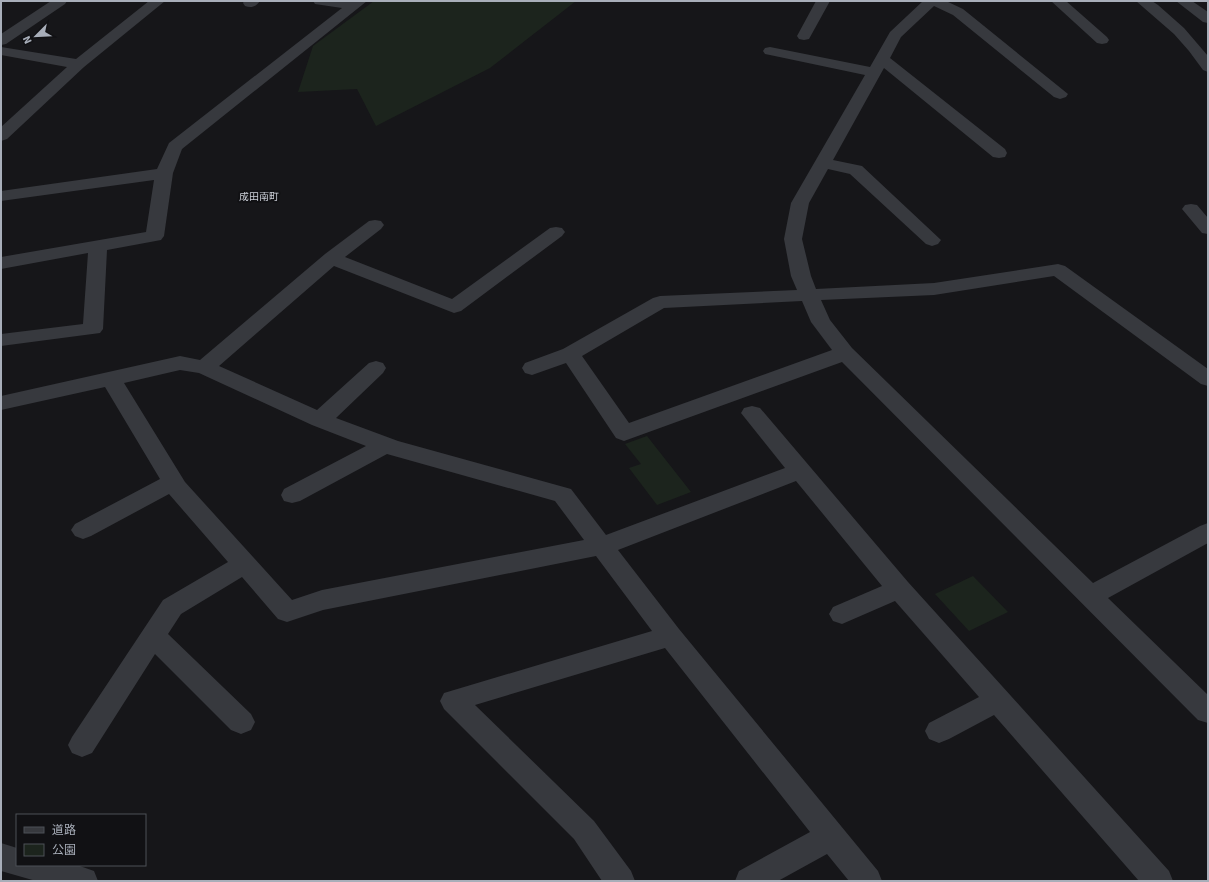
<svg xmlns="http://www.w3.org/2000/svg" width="1209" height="882" font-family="'Source Sans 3','Noto Sans JP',sans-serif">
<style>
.green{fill:#1c241d}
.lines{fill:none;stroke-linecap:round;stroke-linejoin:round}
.minor{fill:#37393e;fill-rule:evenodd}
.labels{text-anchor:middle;stroke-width:4;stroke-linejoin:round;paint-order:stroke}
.far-neighbourhood-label{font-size:10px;fill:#c9cdd5;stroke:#111114}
</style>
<rect width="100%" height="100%" fill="#161619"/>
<!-- green -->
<path class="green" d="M374 1H576L490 68 376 126 357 89 298 92 313 46Z
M647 436 691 492 657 505 629 468 641 464 625 444Z
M973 576 1008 612 969 631 935 594Z"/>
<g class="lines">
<!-- minor -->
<path class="minor" d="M51 1H67L65 4 6 44 1 45V34Z
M149 1H165L84 67 7 139 1 141V127L67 67 1 55V47L76 59Z
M244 1H260C256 7 251 8 245 6L243 3Z
M313 1H367L182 149 173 173 164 236 161 240 107 250 103 329 100 333 1 346V334L83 324 88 253 1 269V257L146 232 154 180 1 201V191L157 169 169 143 342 8 315 4Z
M816 1H830L809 39 804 40 799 39 797 36Z
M923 1H946L963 9 1068 94 1066 97 1060 99 1054 97 953 15 934 6 901 37 890 58 1005 149 1007 153 1005 157 999 158 993 157 884 68 833 160 862 166 941 240 938 244 932 246 926 244 850 174 828 169 809 203 802 239 811 276 816 289 934 283 1058 264 1065 266 1208 369V386L1201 384 1054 276 934 295 821 300 830 320 852 348 1093 583 1200 526 1208 523V543L1108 598 1208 695V723L1198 720 842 362 624 441 616 438 566 363 532 375 525 373 522 368 525 363 563 349 653 298 660 296 797 290 791 276 784 239 791 203 865 75 770 55 765 54 763 51 765 48 770 47 870 67 890 32ZM802 301 811 322 832 350 629 423 582 356 664 308Z
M1051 1H1066L1107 37 1109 40 1107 43 1102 44 1097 43Z
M1136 1H1152L1158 5 1184 28 1208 56V72L1203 70 1189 51 1174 34Z
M1176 1H1192L1208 12V23L1203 22Z
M1191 204 1197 205 1208 218V234L1202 233 1182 209 1185 205Z
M375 220 381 221 384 225 381 229 345 257 452 299 550 228 556 227 562 228 565 232 562 236 461 311 454 313 334 266 219 366 317 410 369 363 376 361 383 363 386 368 383 373 336 418 398 441 571 489 606 535 785 468 741 413 744 408 752 406 760 408 908 582 1169 871 1173 881H1139L994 715 949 739 939 743 929 739 925 731 929 723 979 697 895 601 842 624 833 621 829 614 833 607 882 586 796 481 618 550 679 629 878 871 882 881H849L827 854 778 881H735L739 871 810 832 665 648 475 705 594 821 631 871 635 881H602L574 839 444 709 440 701 444 693 652 631 596 556 323 610 287 622 278 619 242 577 181 614 168 634 251 714 255 722 251 730 241 734 231 730 155 654 92 753 82 757 72 753 68 745 72 737 163 600 228 562 169 494 91 536 83 539 75 536 71 530 75 524 160 479 105 387 1 410V396L180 356 200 360 325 254 369 221ZM180 370 199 373 312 425 366 446 284 489 281 495 284 501 292 503 300 501 387 454 555 501 584 540 322 590 292 600 185 482 124 383Z
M1 843 17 848V865H77L94 871 98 881H36L1 871Z"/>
</g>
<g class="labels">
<!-- far-neighbourhood labels -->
<g class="far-neighbourhood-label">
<text x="259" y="200">成田南町</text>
</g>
</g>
<!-- border -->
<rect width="1209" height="882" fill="none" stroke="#a8aeb9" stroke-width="4"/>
<!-- legend -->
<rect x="16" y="814" width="130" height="52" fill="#111114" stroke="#4d5056"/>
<rect x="24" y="827" width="20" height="6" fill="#37393e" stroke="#4d5056"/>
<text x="52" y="834" font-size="12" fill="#a8aeb9">道路</text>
<rect x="24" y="844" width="20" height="12" fill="#1c241d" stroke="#4d5056"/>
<text x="52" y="854" font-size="12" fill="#a8aeb9">公園</text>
<!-- north arrow -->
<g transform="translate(36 36) rotate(246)" stroke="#111114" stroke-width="3" paint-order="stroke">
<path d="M0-3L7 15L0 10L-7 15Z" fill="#a8aeb9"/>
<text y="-6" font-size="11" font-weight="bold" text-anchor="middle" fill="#a8aeb9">N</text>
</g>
</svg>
